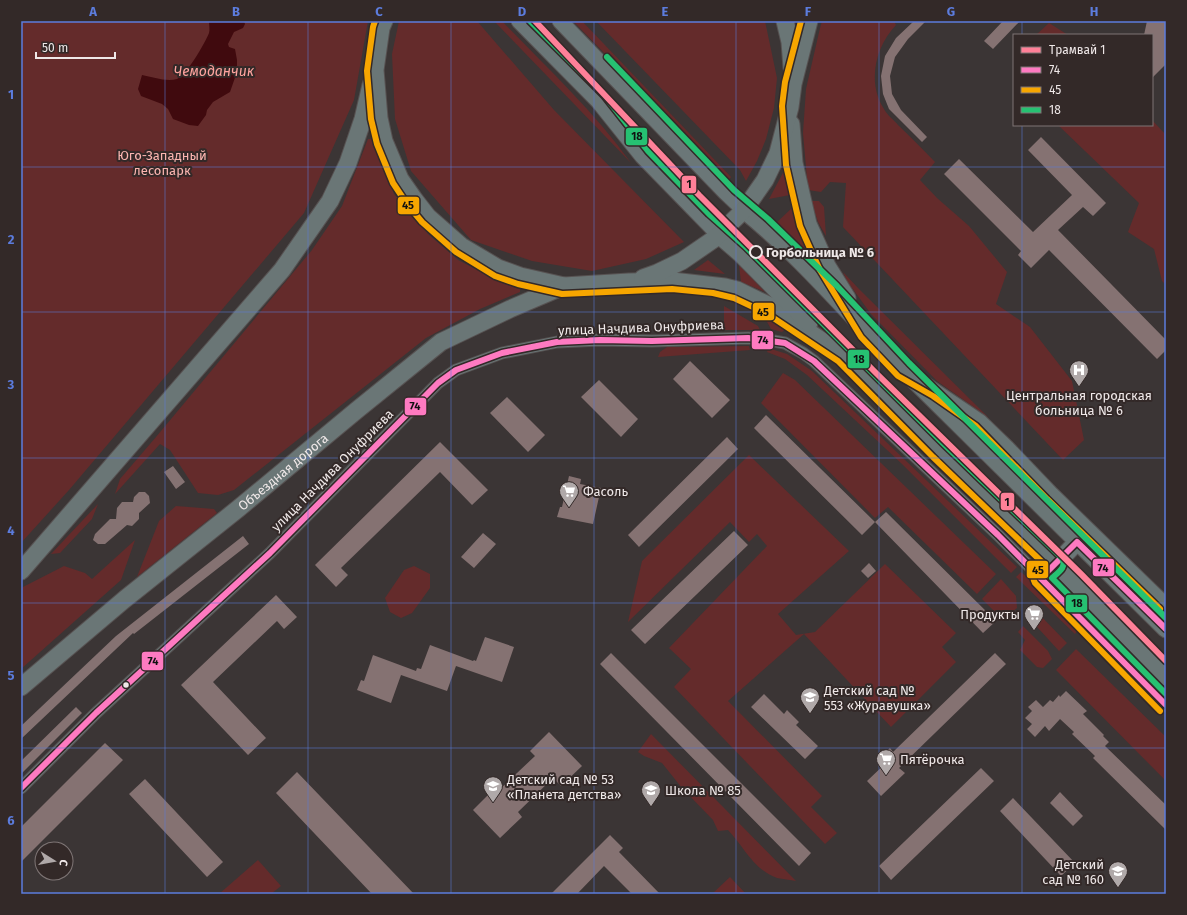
<svg xmlns="http://www.w3.org/2000/svg" width="1187" height="915" font-family="'Fira Sans',sans-serif">
<style>
.green{fill:#642b2b}
.water{fill:#400a0e}
.building{fill:#857272}
.lines{fill:none;stroke-linecap:round;stroke-linejoin:round}
.minor-casing{stroke:#575252;stroke-width:13}
.tertiary-casing{stroke:#575252;stroke-width:15}
.secondary-casing{stroke:#575252;stroke-width:17}
.primary-casing{stroke:#575252;stroke-width:19}
.minor{stroke:#697676;stroke-width:11}
.tertiary{stroke:#697676;stroke-width:13}
.secondary{stroke:#6b7778;stroke-width:15}
.primary{stroke:#6a7676;stroke-width:17}
.bus-1-casing{stroke:#332928;stroke-width:9}
.bus-2-casing{stroke:#332928;stroke-width:9}
.bus-3-casing{stroke:#332928;stroke-width:9}
.bus-1{stroke:#fe7ac1;stroke-width:6}
.bus-2{stroke:#f7a600;stroke-width:6}
.bus-3{stroke:#26c172;stroke-width:6}
.tram-1-casing{stroke:#332928;stroke-width:9}
.tram-1{stroke:#ff8098;stroke-width:6}
.grid{fill:none;stroke:#5c7cdd;stroke-width:1;stroke-opacity:0.55}
.stop-dot{fill:#332928;stroke:#efe8e8;stroke-width:2}
.bus-dot{fill:#efe8e8;stroke:#332928;stroke-width:1.5}
.labels{text-anchor:middle;stroke-width:4;stroke-linejoin:round;paint-order:stroke}
.park-label{font-size:13px;fill:#fbb5b0;stroke:#332928}
.stop-label{font-size:13px;font-weight:bold;fill:#efe8e8;stroke:#332928;text-anchor:start}
.street-label{font-size:13px;fill:#efe8e8;stroke:#332928}
.poi-label{font-size:13px;fill:#efe8e8;stroke:#332928;text-anchor:start}
.water-label{font-size:14px;font-style:italic;fill:#fea39e;stroke:#332928}
.line-badge{stroke:#332928;stroke-width:1.5}
.pale-badge-label{font-size:11px;text-anchor:middle;font-weight:bold;fill:#111}
.neatline{fill:none;stroke:#5c7cdd;stroke-width:1.5}
.grid-label{font-size:13px;text-anchor:middle;font-weight:bold;fill:#5c7cdd}
</style>
<rect width="100%" height="100%" fill="#3b3535"/>
<!-- green -->
<path class="green" d="M21 21H368L354 100 304 213 69 490 21 543Z
M399 21H477L554 110 684 242 646 259 592 271 532 261 471 240 411 171 395 119 392 54Z
M494 21H502C546 67 594 111 631 163Z
M573 21H582L731 177 728 181Z
M596 21H765L777 78 774 108 766 139 757 161 746 181 740 170Z
M822 21H894L896 25C875 47 867 83 884 109 887 115 894 120 898 125 911 137 923 150 935 162L920 180 937 198 969 226 1007 272 996 304 1030 327 1072 381 1084 440 1063 460 843 227 846 183 830 182 821 192 808 190 803 133 806 89 820 28Z
M1049 23 1068 35H1036Z
M1152 120 1166 135V285L1162 281 1154 249 1128 232 1139 203 1058 125H1152Z
M368 139H373L394 194 428 234 458 260 495 279 520 287V292L480 309 426 338 234 490 218 495 198 493 170 450 160 444 115 494 120 479 156 437 312 250 342 206Z
M785 169 790 195 769 199Z
M811 201H819L824 207 826 236 818 222Z
M793 207 802 236 816 265 775 224Z
M708 260 725 274 694 270Z
M739 265 765 292 741 282Z
M843 272 859 289 989 418 937 381 871 314 847 281Z
M737 301 762 312 787 328 782 332 771 329 766 320 738 303Z
M724 306 758 326 760 330H724Z
M749 346 750 350 658 357 660 352 667 347Z
M768 348 787 354 812 371 1017 567 1011 573 902 464 807 375 785 359 767 352Z
M783 373 795 380 996 574 977 594 888 507 875 518 761 403Z
M749 455 849 551 778 614 796 635 815 632 885 564 956 633 942 647 956 662 891 727 804 634 728 701 822 796 811 807 837 833 825 844 674 687 691 669 669 648 767 546 757 534 749 542 730 522 628 622 642 561Z
M98 504 92 519 60 553 51 554Z
M176 506 214 509 217 513 137 577 159 521Z
M135 540 121 580 21 669V589L23 587 64 566 85 573 92 579Z
M414 566 430 574V588L412 613 401 618 390 612 385 598 404 570Z
M1021 572 1073 620C1077 625 1080 628 1075 634L1016 577Z
M1001 579 1016 596 1017 608 1003 620 982 599Z
M1036 611 1067 643 1059 651 1028 617Z
M1023 626 1048 651 1052 659 1043 668 1037 667 1020 650 1025 640 1018 632Z
M1076 649 1166 737V781L1056 670Z
M651 734 796 881C790 880 783 879 777 878 754 870 744 847 728 830L718 831 713 820 682 788 662 763 644 756 638 752Z
M258 860 281 886 271 894H219Z
M730 877 746 894H712Z"/>
<!-- water -->
<path class="water" d="M209 21H244L245 24 243 28 234 32 228 44 229 47 235 49 237 60V72L230 92 213 102 207 110 206 115 198 126 189 125 173 119 168 109 162 104 141 96 138 89 142 75C153 77 166 82 177 79 186 76 205 43 209 33 210 30 209 25 209 21Z"/>
<!-- building -->
<path class="building" d="M914 21H926L908 39 895 57 890 76 892 94 901 110 927 137 922 142 889 109 883 94 881 76 885 56 896 38Z
M1003 21H1020L993 49 984 41Z
M1147 21H1166V64L1152 78V35H1144Z
M1041 137 1106 203 1093 216 1083 207 1058 230 1166 340V350L1157 359 1049 250 1031 268 1018 255 1021 251 944 174 959 159 1033 232 1072 195 1028 150Z
M690 361 730 400 712 418 673 379Z
M599 380 638 419 621 437 581 397Z
M507 397 545 435 528 452 490 413Z
M766 415 875 522 862 535 754 428Z
M727 437 738 449 639 547 628 535Z
M440 442 488 490 472 505 440 472 341 568 348 575 336 587 315 565Z
M173 466 185 482 176 489 164 472Z
M569 476 581 479 580 484 601 488 593 524 557 517 560 507H562Z
M139 492H145L149 496 150 503 139 513V519L132 526 127 525 105 544H98L93 540 95 534 110 519H116L117 508 122 502H133L134 497Z
M886 512 996 621 983 633 875 522Z
M734 531 748 545 645 644 631 630Z
M483 533 496 544 474 568 461 557Z
M243 536 249 544 134 634 133 633 21 739V726L116 636Z
M869 563 876 571 868 578 861 571Z
M276 595 297 617 284 629 277 621 213 682 266 738 248 755 181 685Z
M485 637 514 647 502 682 456 666 447 691 401 675 391 703 357 690 361 680 364 681 373 655 416 671 417 668 421 669 430 645 473 661 474 660 476 661Z
M611 653 811 853 799 866 600 664Z
M995 653 1006 664 899 768 905 773 881 796 867 781 887 762 881 756 890 748 893 752Z
M1066 691 1087 711 1083 714 1104 735 1103 736 1109 742 1105 746 1166 805V830L1093 758 1095 756 1072 734 1074 732 1060 719 1049 731 1045 726 1035 737 1027 729 1032 724 1025 718 1032 711 1028 707 1036 700 1043 707 1050 700 1053 702 1059 695 1060 697Z
M764 694 784 714 787 710 799 722 796 725 818 746 805 759 751 707Z
M76 707 82 713 21 774V761Z
M549 732 582 766 561 786 553 778 518 812 522 817 500 838 473 810 494 789 497 792 535 756 530 751Z
M105 743 123 760 21 862V827Z
M981 768 994 781 891 880 879 866Z
M297 772 414 894H372L276 793Z
M145 779 223 862 207 877 129 794Z
M1060 792 1083 816 1073 826 1050 803Z
M1013 798 1075 863 1061 876 1000 811Z
M610 835 623 848 619 852 660 894H632L604 866 577 894H551Z"/>
<g class="lines">
<defs>
<path id="minor" d="M922 380 981 420 1009 447 1053 493 1166 603
M21 788 96 713 270 553 438 383 456 370 502 353 557 342 600 340 652 341 748 338 768 340 785 343 803 353 814 361 998 535 1041 578"/>
<path id="tertiary" d="M1056 564 1041 578 1166 705"/>
<path id="secondary" d="M519 21 598 101 642 156 719 235
M560 21 725 192 744 210"/>
<g id="primary">
<path d="M384 21 381 28 375 70 379 118 384 141 400 179 414 199 428 217 461 246 498 268 520 276 564 286 629 282 672 281 725 287 737 290 770 306 843 355"/>
<path d="M785 21 790 42 792 68"/>
<path d="M791 124 794 163 808 224 827 266 847 298"/>
<path d="M744 210C802 257 850 315 903 369L1166 629"/>
<path d="M719 235 741 254 809 323"/>
<path d="M643 278 657 273 682 261 714 239 744 210 765 180 778 153 790 107 793 84 809 21"/>
<path d="M834 346 939 451 1056 564 1166 677"/>
<path d="M1056 564 1077 542"/>
<path d="M21 571 282 270 330 201 348 163 363 119 371 85"/>
<path id="s1" d="M21 687 125 599 239 508 357 410 441 342 510 309 564 286"/>
</g>
</defs>
<!-- minor casing -->
<use href="#minor" class="minor-casing"/>
<!-- tertiary casing -->
<use href="#tertiary" class="tertiary-casing"/>
<!-- secondary casing -->
<use href="#secondary" class="secondary-casing"/>
<!-- primary casing -->
<use href="#primary" class="primary-casing"/>
<!-- minor -->
<use href="#minor" class="minor"/>
<!-- tertiary -->
<use href="#tertiary" class="tertiary"/>
<!-- secondary -->
<use href="#secondary" class="secondary"/>
<!-- primary -->
<use href="#primary" class="primary"/>
<defs>
<path id="bus-1" d="M1041 578 1077 542 1166 629
M21 788 96 713 270 553 438 383 456 370 502 353 557 342 600 340 652 341 748 338 785 343 814 361 998 535 1166 705"/>
<path id="bus-2" d="M375 21 373 27 367 71 371 119 377 144 393 183 407 204 422 222 456 252 495 276 518 284 562 294 672 289 713 293 734 298 766 313 838 361 933 457 1044 564C1038 570 1030 574 1035 583L1160 711
M801 21 785 82 782 106 786 165 800 226 813 255 820 270 861 337 898 376 933 396 976 426 1047 499 1160 609"/>
<path id="bus-3" d="M530 21 604 95 648 151 709 214 747 248 945 445 1062 558C1067 567 1059 572 1052 578L1166 694
M607 57 734 190 768 219 837 286 909 363 1166 618"/>
</defs>
<!-- bus-1 casing -->
<use href="#bus-1" class="bus-1-casing"/>
<!-- bus-2 casing -->
<use href="#bus-2" class="bus-2-casing"/>
<!-- bus-3 casing -->
<use href="#bus-3" class="bus-3-casing"/>
<!-- bus-1 -->
<use href="#bus-1" class="bus-1"/>
<!-- bus-2 -->
<use href="#bus-2" class="bus-2"/>
<!-- bus-3 -->
<use href="#bus-3" class="bus-3"/>
<defs>
<path id="tram-1" d="M535 21 699 195 876 373 1081 574 1166 661"/>
</defs>
<!-- tram-1 casing -->
<use href="#tram-1" class="tram-1-casing"/>
<!-- tram-1 -->
<use href="#tram-1" class="tram-1"/>
</g>
<!-- grid -->
<path class="grid" d="M165 21V894M308 21V894M451 21V894M594 21V894M736 21V894M879 21V894M1022 21V35M1022 125V894M21 167H1166M21 312H1166M21 458H1166M21 603H1166M21 748H1166"/>
<!-- icons -->
<defs>
<symbol id="hospital-pin" viewBox="-11 -11 22 30"><path d="M0 17L-7.5 6A9.5 9.5 0 1 1 7.5 6Z" fill="#b0a9a9" stroke="#332928"/><path d="M-5-5h3v3.5h4V-5h3V5h-3V1.5h-4V5h-3Z" fill="#fff"/></symbol>
<symbol id="supermarket-pin" viewBox="-11 -11 22 30"><path d="M0 17L-7.5 6A9.5 9.5 0 1 1 7.5 6Z" fill="#b0a9a9" stroke="#332928"/><path d="M-6-5.5h2.5l.6 2H6L4.5 2H-2.5L-4.4-4H-6ZM-1.5 3.2a1.3 1.3 0 1 0 .1 0ZM3 3.2a1.3 1.3 0 1 0 .1 0Z" fill="#fff"/></symbol>
<symbol id="school-pin" viewBox="-11 -11 22 30"><path d="M0 17L-7.5 6A9.5 9.5 0 1 1 7.5 6Z" fill="#b0a9a9" stroke="#332928"/><path d="M0-5L7-2L0 1L-7-2ZM-4 1L0 2.5L4 1V4Q0 6-4 4Z" fill="#fff"/></symbol>
</defs>
<g fill-rule="evenodd">
<use href="#hospital-pin" x="1068" y="359" width="22" height="30"/>
<use href="#supermarket-pin" x="558" y="480" width="22" height="30"/>
<use href="#supermarket-pin" x="1023" y="603" width="22" height="30"/>
<use href="#school-pin" x="799" y="686" width="22" height="30"/>
<use href="#supermarket-pin" x="875" y="748" width="22" height="30"/>
<use href="#school-pin" x="482" y="775" width="22" height="30"/>
<use href="#school-pin" x="640" y="779" width="22" height="30"/>
<use href="#school-pin" x="1107" y="860" width="22" height="30"/>
</g>
<!-- markers -->
<circle class="stop-dot" cx="756" cy="252" r="6"/>
<circle class="bus-dot" cx="126" cy="685" r="3.5"/>
<g class="labels">
<!-- park labels -->
<g class="park-label">
<text x="162" y="160">Юго-Западный<tspan x="162" dy="15">лесопарк</tspan></text>
</g>
<!-- stop labels -->
<g class="stop-label">
<text x="766" y="257">Горбольница № 6</text>
</g>
<!-- street labels -->
<g class="street-label">
<text transform="translate(641 327) rotate(-2)" y="5">улица Начдива Онуфриева</text>
<text transform="translate(332 470) rotate(-45)" y="5">улица Начдива Онуфриева</text>
<text dy="5" stroke="none"><textPath href="#s1" startOffset="339">Объездная дорога</textPath></text>
</g>
<!-- poi labels -->
<g class="poi-label">
<text x="1079" y="400" text-anchor="middle">Центральная городская<tspan x="1079" dy="15">больница № 6</tspan></text>
<text x="583" y="496">Фасоль</text>
<text x="1020" y="619" text-anchor="end">Продукты</text>
<text x="824" y="695">Детский сад №<tspan x="824" dy="15">553 «Журавушка»</tspan></text>
<text x="900" y="764">Пятёрочка</text>
<text x="507" y="784">Детский сад № 53<tspan x="507" dy="15">«Планета детства»</tspan></text>
<text x="665" y="795">Школа № 85</text>
<text x="1104" y="869" text-anchor="end">Детский<tspan x="1104" dy="15">сад № 160</tspan></text>
</g>
<!-- water labels -->
<g class="water-label">
<text x="214" y="76">Чемоданчик</text>
</g>
</g>
<g class="line-badge">
<rect x="625" y="127" width="23" height="19" rx="4" fill="#26c172"/>
<rect x="681" y="175" width="16" height="19" rx="4" fill="#ff8098"/>
<rect x="397" y="196" width="23" height="19" rx="4" fill="#f7a600"/>
<rect x="752" y="302" width="23" height="19" rx="4" fill="#f7a600"/>
<rect x="751" y="330" width="23" height="20" rx="4" fill="#fe7ac1"/>
<rect x="847" y="349" width="23" height="20" rx="4" fill="#26c172"/>
<rect x="404" y="397" width="23" height="19" rx="4" fill="#fe7ac1"/>
<rect x="1000" y="492" width="15" height="19" rx="4" fill="#ff8098"/>
<rect x="1092" y="558" width="23" height="19" rx="4" fill="#fe7ac1"/>
<rect x="1026" y="560" width="23" height="19" rx="4" fill="#f7a600"/>
<rect x="1065" y="594" width="23" height="19" rx="4" fill="#26c172"/>
<rect x="141" y="651" width="23" height="20" rx="4" fill="#fe7ac1"/>
</g>
<g class="pale-badge-label">
<text x="637" y="140">18</text>
<text x="689" y="188">1</text>
<text x="408" y="209">45</text>
<text x="763" y="316">45</text>
<text x="763" y="344">74</text>
<text x="859" y="363">18</text>
<text x="415" y="410">74</text>
<text x="1007" y="506">1</text>
<text x="1103" y="572">74</text>
<text x="1038" y="574">45</text>
<text x="1077" y="607">18</text>
<text x="153" y="665">74</text>
</g>
<!-- border -->
<rect width="1187" height="915" fill="none" stroke="#332928" stroke-width="44"/>
<!-- legend -->
<rect x="1013" y="34" width="140" height="92" fill="#332928" stroke="#7e7575"/>
<rect x="1021" y="47" width="20" height="6" fill="#ff8098" stroke="#7e7575"/>
<text x="1049" y="54" font-size="12" fill="#efe8e8">Трамвай 1</text>
<rect x="1021" y="67" width="20" height="6" fill="#fe7ac1" stroke="#7e7575"/>
<text x="1049" y="74" font-size="12" fill="#efe8e8">74</text>
<rect x="1021" y="87" width="20" height="6" fill="#f7a600" stroke="#7e7575"/>
<text x="1049" y="94" font-size="12" fill="#efe8e8">45</text>
<rect x="1021" y="107" width="20" height="6" fill="#26c172" stroke="#7e7575"/>
<text x="1049" y="114" font-size="12" fill="#efe8e8">18</text>
<!-- north arrow -->
<g transform="translate(54 861) rotate(101)"><circle r="19" fill="#332928" stroke="#7e7575"/>
<path d="M0-3L7 15L0 10L-7 15Z" fill="#b0a9a9"/>
<text y="-6" font-size="11" font-weight="bold" text-anchor="middle" fill="#efe8e8">С</text>
</g>
<!-- scale -->
<path d="M36 52v6h79v-6" fill="none" stroke="#efe8e8" stroke-width="2"/>
<text x="42" y="52" font-size="12" fill="#efe8e8" stroke="#332928" stroke-width="3" paint-order="stroke">50 m</text>
<rect x="22" y="22" width="1143" height="871" class="neatline"/>
<g class="grid-label">
<text x="93" y="16">A</text>
<text x="236" y="16">B</text>
<text x="379" y="16">C</text>
<text x="522" y="16">D</text>
<text x="665" y="16">E</text>
<text x="808" y="16">F</text>
<text x="951" y="16">G</text>
<text x="1094" y="16">H</text>
<text x="11" y="99">1</text>
<text x="11" y="244">2</text>
<text x="11" y="389">3</text>
<text x="11" y="535">4</text>
<text x="11" y="680">5</text>
<text x="11" y="825">6</text>
</g>
</svg>
